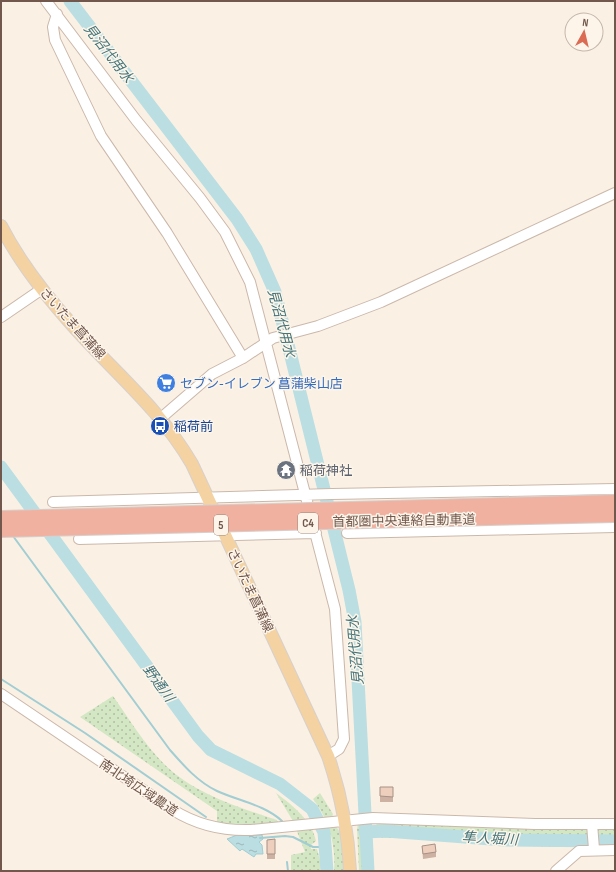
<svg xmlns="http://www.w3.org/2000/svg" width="616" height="872" font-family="'Sofia Sans Condensed','Noto Sans JP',sans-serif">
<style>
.grass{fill:url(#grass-dots)}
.water{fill:url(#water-ripples);stroke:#a1cdd3}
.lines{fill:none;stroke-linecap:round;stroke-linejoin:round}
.stream{stroke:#a1cdd3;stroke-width:2}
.river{stroke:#badee2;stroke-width:13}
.minor-casing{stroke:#cbb8ab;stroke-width:12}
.major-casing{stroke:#d7d0cd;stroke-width:14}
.minor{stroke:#fff;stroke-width:10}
.major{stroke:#f4d2a1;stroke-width:12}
.highway-bridge-casing{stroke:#d7d0cd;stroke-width:16;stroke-linecap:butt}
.highway-bridge{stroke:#f0b1a0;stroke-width:14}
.wall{fill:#cdb2a3}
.building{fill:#eecfbe;stroke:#a79185}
.labels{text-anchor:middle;stroke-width:3;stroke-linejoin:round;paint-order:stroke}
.shield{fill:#fdf5ea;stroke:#9b867b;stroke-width:1}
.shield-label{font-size:12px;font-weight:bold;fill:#71574c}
.street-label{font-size:13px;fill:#71574c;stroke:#fdf5ea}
.shop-label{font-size:13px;fill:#366cbe;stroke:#fdf5ea;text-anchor:start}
.transit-label{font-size:13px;fill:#164399;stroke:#fdf5ea;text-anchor:start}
.worship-label{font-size:13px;fill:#5b616d;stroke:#fdf5ea;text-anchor:start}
.water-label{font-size:14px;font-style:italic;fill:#44757b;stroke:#fdf5ea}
</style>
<defs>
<pattern id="grass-dots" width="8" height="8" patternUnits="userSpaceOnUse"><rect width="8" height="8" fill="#d3e7c4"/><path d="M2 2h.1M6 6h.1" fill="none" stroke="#b0bea1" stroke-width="1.8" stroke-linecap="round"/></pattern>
<pattern id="water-ripples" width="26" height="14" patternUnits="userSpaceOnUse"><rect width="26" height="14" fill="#badee2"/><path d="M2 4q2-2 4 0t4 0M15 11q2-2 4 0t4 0" fill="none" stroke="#9cb7b9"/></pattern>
</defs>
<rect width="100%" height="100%" fill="#faf1e4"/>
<!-- grass -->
<path class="grass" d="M113 696C129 719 145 745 165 765 195 794 238 807 277 820L278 823 228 825 217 823V811L80 717Z
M276 793C292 805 312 820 316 841L311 845V849H317L321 864 320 871H291V855L305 852 293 821Z
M320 793 333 814 332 817 335 826C344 831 344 860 345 871H334C336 844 329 820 313 799Z
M379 822 615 828V838H504L438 832 381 830 378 832 380 834 506 843H615V846C551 849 488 844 424 839 408 837 391 839 375 837V826Z
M361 823 364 871H359L357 829 358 824Z"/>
<!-- water -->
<path class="water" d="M237 835H262L263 839 259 842 262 845 263 854H256L254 857 242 849 240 851 227 839Z"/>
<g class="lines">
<!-- stream -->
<path class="stream" d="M13 536 170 750C184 766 198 782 217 791 239 801 265 805 282 821
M1 679 85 733 206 817
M260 838 285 836 293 837 313 847H326
M287 862 288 871"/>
<!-- river -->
<path class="river" d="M70 1 237 219 256 249 275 292 349 590 355 622 368 871
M1 467 198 736 211 750 280 784 312 809 324 832 327 871
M365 832 386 831 504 840 615 841"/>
<defs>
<path id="minor" d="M46 1 136 120 200 198 225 232 250 282 335 609 344 739 339 749 328 756
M57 14 53 27 55 40 101 136 167 233 243 358
M1 317 42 289
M161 418 212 374 243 358 273 338 318 326 381 302 615 193
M53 502 332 494 615 489
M347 533 615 527
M79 539 316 533
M1 694 173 810C197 825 222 831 251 830L373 818 535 824H615
M592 824 594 849
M556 871 579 851 615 850"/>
<path id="major" d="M1 226C20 263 46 296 74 327 115 373 160 409 192 464L328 756C341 794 348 830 350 871"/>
</defs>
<!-- minor casing -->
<use href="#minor" class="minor-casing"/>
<!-- major casing -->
<use href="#major" class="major-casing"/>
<!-- minor -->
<use href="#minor" class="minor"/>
<!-- major -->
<use href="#major" class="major"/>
<defs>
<path id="highway-bridge" d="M1 518 615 502
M1 530 615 515"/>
</defs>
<!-- highway-bridge casing -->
<use href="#highway-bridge" class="highway-bridge-casing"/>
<!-- highway-bridge -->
<use href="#highway-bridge" class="highway-bridge"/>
</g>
<!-- wall -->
<path class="wall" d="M380 787H393V802H380Z
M275 839V859H267V840Z
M422 846 436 852V857L423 859Z"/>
<!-- building -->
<path class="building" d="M380 787H393V797L380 796Z
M275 839V854H267V840Z
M435 844 436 852 423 854 422 846Z"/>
<!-- icons -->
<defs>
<symbol id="supermarket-disc" viewBox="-11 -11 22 22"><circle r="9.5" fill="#3f7fe0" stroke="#fdf5ea"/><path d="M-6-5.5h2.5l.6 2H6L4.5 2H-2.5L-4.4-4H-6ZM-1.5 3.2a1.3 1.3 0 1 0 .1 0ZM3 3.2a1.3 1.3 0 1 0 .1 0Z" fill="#fff"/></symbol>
<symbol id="bus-disc" viewBox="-11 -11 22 22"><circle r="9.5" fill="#1a4fb4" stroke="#fdf5ea"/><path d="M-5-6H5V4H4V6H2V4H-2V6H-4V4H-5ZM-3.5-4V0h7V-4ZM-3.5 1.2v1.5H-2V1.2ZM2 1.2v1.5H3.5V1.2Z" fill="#fff"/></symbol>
<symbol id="temple-disc" viewBox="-11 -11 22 22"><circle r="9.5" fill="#6b7280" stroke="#fdf5ea"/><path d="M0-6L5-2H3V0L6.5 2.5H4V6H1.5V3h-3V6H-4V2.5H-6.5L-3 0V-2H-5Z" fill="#fff"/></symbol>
</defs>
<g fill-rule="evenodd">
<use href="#supermarket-disc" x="155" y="372" width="22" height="22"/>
<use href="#bus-disc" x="149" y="415" width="22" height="22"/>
<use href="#temple-disc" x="275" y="459" width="22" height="22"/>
</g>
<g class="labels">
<!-- shield labels -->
<g class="shield">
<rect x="298" y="513" width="20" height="20" rx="3"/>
<rect x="214" y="515" width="14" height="20" rx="3"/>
</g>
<g class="shield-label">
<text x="308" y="527">C4</text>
<text x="221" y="529">5</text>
</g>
<!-- street labels -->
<g class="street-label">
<text transform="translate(73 323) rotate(48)" y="5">さいたま菖蒲線</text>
<text transform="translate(404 520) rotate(-1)" y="5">首都圏中央連絡自動車道</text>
<text transform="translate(251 590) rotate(65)" y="5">さいたま菖蒲線</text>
<text transform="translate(139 787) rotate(34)" y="5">南北埼広域農道</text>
</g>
<!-- shop labels -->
<g class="shop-label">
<text x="180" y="388">セブン-イレブン 菖蒲柴山店</text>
</g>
<!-- transit labels -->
<g class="transit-label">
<text x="174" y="431">稲荷前</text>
</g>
<!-- worship labels -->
<g class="worship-label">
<text x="300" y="475">稲荷神社</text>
</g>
<!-- water labels -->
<g class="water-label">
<text transform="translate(109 53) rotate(52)" y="5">見沼代用水</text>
<text transform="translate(282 323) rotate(75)" y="5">見沼代用水</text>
<text transform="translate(355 650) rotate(-95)" y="5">見沼代用水</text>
<text transform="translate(159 683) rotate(54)" y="5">野通川</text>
<text transform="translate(490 838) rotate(3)" y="5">隼人堀川</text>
</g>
</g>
<!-- border -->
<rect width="616" height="872" fill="none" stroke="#71574c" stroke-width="4"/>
<!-- north arrow -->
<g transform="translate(584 32) rotate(8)"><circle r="19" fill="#fdf5ea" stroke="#c5b6ab"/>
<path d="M0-3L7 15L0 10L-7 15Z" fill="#db6b52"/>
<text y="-6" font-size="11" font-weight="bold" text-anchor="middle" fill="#71574c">N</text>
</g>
</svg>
